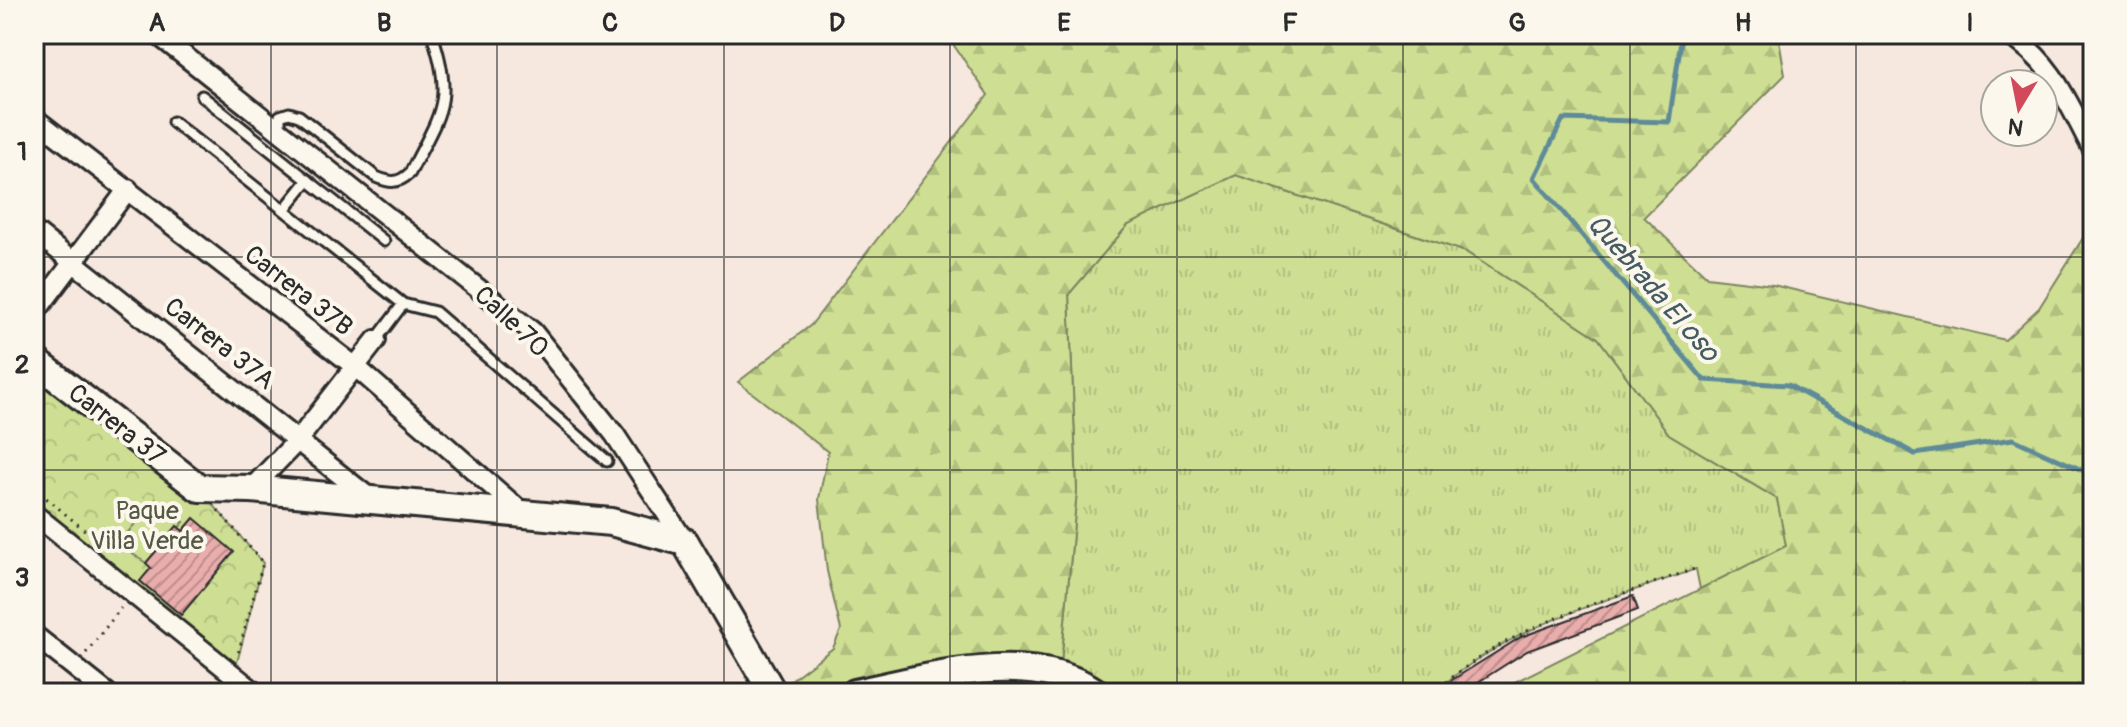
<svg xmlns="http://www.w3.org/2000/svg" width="2127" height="727" font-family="Pangolin,sans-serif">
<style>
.grass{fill:url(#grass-tufts);stroke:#7c855f;stroke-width:2}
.forest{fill:url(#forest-firs);stroke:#7c855f;stroke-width:2}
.park{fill:url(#park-crowns);stroke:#7c855f;stroke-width:2}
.pitch{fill:#cedf93;stroke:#7c855f;stroke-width:2}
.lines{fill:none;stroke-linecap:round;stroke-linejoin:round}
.stream{stroke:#5f8b98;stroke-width:5}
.building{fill:url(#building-hatch);stroke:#2b2b2b;stroke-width:2}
.lane-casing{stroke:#2b2b2b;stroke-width:15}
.street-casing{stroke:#2b2b2b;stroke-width:24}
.secondary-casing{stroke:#2b2b2b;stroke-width:32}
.path{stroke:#2b2b2b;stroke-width:3;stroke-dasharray:2 6;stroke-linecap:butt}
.lane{stroke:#fbf7ec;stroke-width:9}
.street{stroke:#fbf7ec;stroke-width:18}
.secondary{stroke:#fbf7ec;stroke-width:26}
.grid{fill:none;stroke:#2b2b2b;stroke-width:2;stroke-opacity:0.55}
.labels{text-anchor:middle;stroke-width:8;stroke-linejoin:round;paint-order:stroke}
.street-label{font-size:26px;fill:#2b2b2b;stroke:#fbf7ec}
.park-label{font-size:26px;fill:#545845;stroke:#fbf7ec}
.water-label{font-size:28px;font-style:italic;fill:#455b62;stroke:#fbf7ec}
.neatline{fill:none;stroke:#2b2b2b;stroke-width:3}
.grid-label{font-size:26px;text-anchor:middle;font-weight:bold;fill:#2b2b2b}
</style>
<defs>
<pattern id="grass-tufts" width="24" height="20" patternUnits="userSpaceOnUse" patternTransform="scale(2)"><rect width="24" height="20" fill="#cedf93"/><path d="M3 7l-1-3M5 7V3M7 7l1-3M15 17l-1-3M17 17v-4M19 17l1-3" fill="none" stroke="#b1c07f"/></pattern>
<pattern id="forest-firs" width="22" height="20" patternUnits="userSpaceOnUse" patternTransform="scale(2)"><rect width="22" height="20" fill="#cedf93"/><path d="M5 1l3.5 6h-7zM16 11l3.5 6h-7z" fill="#b1c07f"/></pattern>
<pattern id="park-crowns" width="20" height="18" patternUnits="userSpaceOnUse" patternTransform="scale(2)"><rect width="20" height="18" fill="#cedf93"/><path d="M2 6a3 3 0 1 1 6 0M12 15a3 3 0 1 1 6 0" fill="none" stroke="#b1c07f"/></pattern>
<pattern id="building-hatch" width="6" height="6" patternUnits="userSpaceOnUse" patternTransform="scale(2)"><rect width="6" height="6" fill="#e9adac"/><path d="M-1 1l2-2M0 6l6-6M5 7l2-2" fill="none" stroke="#bd8d8c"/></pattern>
</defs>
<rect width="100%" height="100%" fill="#f7e8df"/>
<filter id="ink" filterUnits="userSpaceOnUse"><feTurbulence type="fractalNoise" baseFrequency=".0125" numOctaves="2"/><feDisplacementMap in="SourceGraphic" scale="16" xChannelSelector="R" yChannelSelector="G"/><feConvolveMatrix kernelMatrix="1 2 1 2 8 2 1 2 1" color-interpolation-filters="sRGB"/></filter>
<g filter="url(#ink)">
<!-- grass -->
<path class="grass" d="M1236 175 1466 252 1598 338 1669 434 1777 499 1787 546 1700 589 1696 569C1605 601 1507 626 1434 693H1101L1060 675 1077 490 1069 294 1128 225Z"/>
<!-- forest -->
<path class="forest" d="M946 34H1778L1785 75 1644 217 1707 277 1773 285 2005 340 2039 308 2093 222V693H1493L1786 546 1777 499 1669 434 1598 338 1466 252 1236 175 1128 225 1069 294 1077 490 1060 675 855 693H782L778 690 833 648 841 630 827 571 819 499 828 452 738 382 811 325 988 95Z"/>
<!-- park -->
<path class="park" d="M34 360 199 488 263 563 234 674 34 514Z"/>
<!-- pitch -->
<path class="pitch" d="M156 499 184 522 146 563 118 544Z"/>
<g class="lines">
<!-- stream -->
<path class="stream" d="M1682 34 1669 122 1563 119 1534 178 1704 380 1788 385 1915 454 2013 439 2093 475"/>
</g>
<!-- building -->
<path class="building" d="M194 518 234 552 181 615 140 581 151 568 146 563 177 526 183 531Z
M1633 596 1638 610 1527 651 1461 693H1439L1452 680 1521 637Z"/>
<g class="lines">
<defs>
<path id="lane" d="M202 96 384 241
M173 122 403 304 435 312 607 461
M280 130V116L289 113 299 116 376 177C390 183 398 184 410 173 440 113 455 102 432 34
M284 210 308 180
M376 340 403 304"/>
<path id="street" d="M157 34 533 332 615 435 685 542
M2007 34C2052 59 2070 107 2093 150
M34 118 357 368 524 514
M34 231 372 500
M34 314 128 189
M251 489 299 439 376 340
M34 514 256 693
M34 635 107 693
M955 673 957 693"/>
<path id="secondary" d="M34 360 199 488 251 489 611 522 685 542 773 693
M855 693C927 678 1031 647 1097 693"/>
</defs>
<!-- lane casing -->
<use href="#lane" class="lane-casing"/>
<!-- street casing -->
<use href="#street" class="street-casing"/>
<!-- secondary casing -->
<use href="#secondary" class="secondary-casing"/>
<!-- path -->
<path class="path" d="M34 488 87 532
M218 510 263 563 238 654
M86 653 121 608
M55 693 65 681
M1434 693C1507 625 1605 601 1697 568"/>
<!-- lane -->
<use href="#lane" class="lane"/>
<!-- street -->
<use href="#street" class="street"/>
<!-- secondary -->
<use href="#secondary" class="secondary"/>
</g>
</g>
<!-- grid -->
<path class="grid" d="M271 34V693M497 34V693M724 34V693M950 34V693M1177 34V693M1403 34V693M1630 34V693M1856 34V693M34 257H2093M34 470H2093"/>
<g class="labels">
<!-- street labels -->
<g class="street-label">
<text transform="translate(299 290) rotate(38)" y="9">Carrera 37B</text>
<text transform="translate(512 321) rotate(43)" y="9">Calle 70</text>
<text transform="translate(220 343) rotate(38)" y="9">Carrera 37A</text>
<text transform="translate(117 424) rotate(38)" y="9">Carrera 37</text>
</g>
<!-- park labels -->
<g class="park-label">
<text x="147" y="519">Paque<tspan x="147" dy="30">Villa Verde</tspan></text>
</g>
<!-- water labels -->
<g class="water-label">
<text transform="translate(1654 287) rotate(49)" y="10">Quebrada El oso</text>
</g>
</g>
<!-- margin -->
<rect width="2127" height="727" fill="none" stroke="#fbf7ec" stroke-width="88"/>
<!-- north arrow -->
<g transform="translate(2019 108) rotate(190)"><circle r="38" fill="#fbf7ec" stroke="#a8a59f" stroke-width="2"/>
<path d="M0-6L14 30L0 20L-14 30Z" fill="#d1495b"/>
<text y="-12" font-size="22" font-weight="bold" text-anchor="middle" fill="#2b2b2b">N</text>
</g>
<rect x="44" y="44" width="2039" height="639" class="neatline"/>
<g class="grid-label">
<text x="157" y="31">A</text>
<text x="384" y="31">B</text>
<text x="610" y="31">C</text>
<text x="837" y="31">D</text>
<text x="1064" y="31">E</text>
<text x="1290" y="31">F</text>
<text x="1517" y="31">G</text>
<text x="1743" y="31">H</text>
<text x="1970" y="31">I</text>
<text x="22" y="160">1</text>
<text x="22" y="373">2</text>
<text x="22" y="586">3</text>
</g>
</svg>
